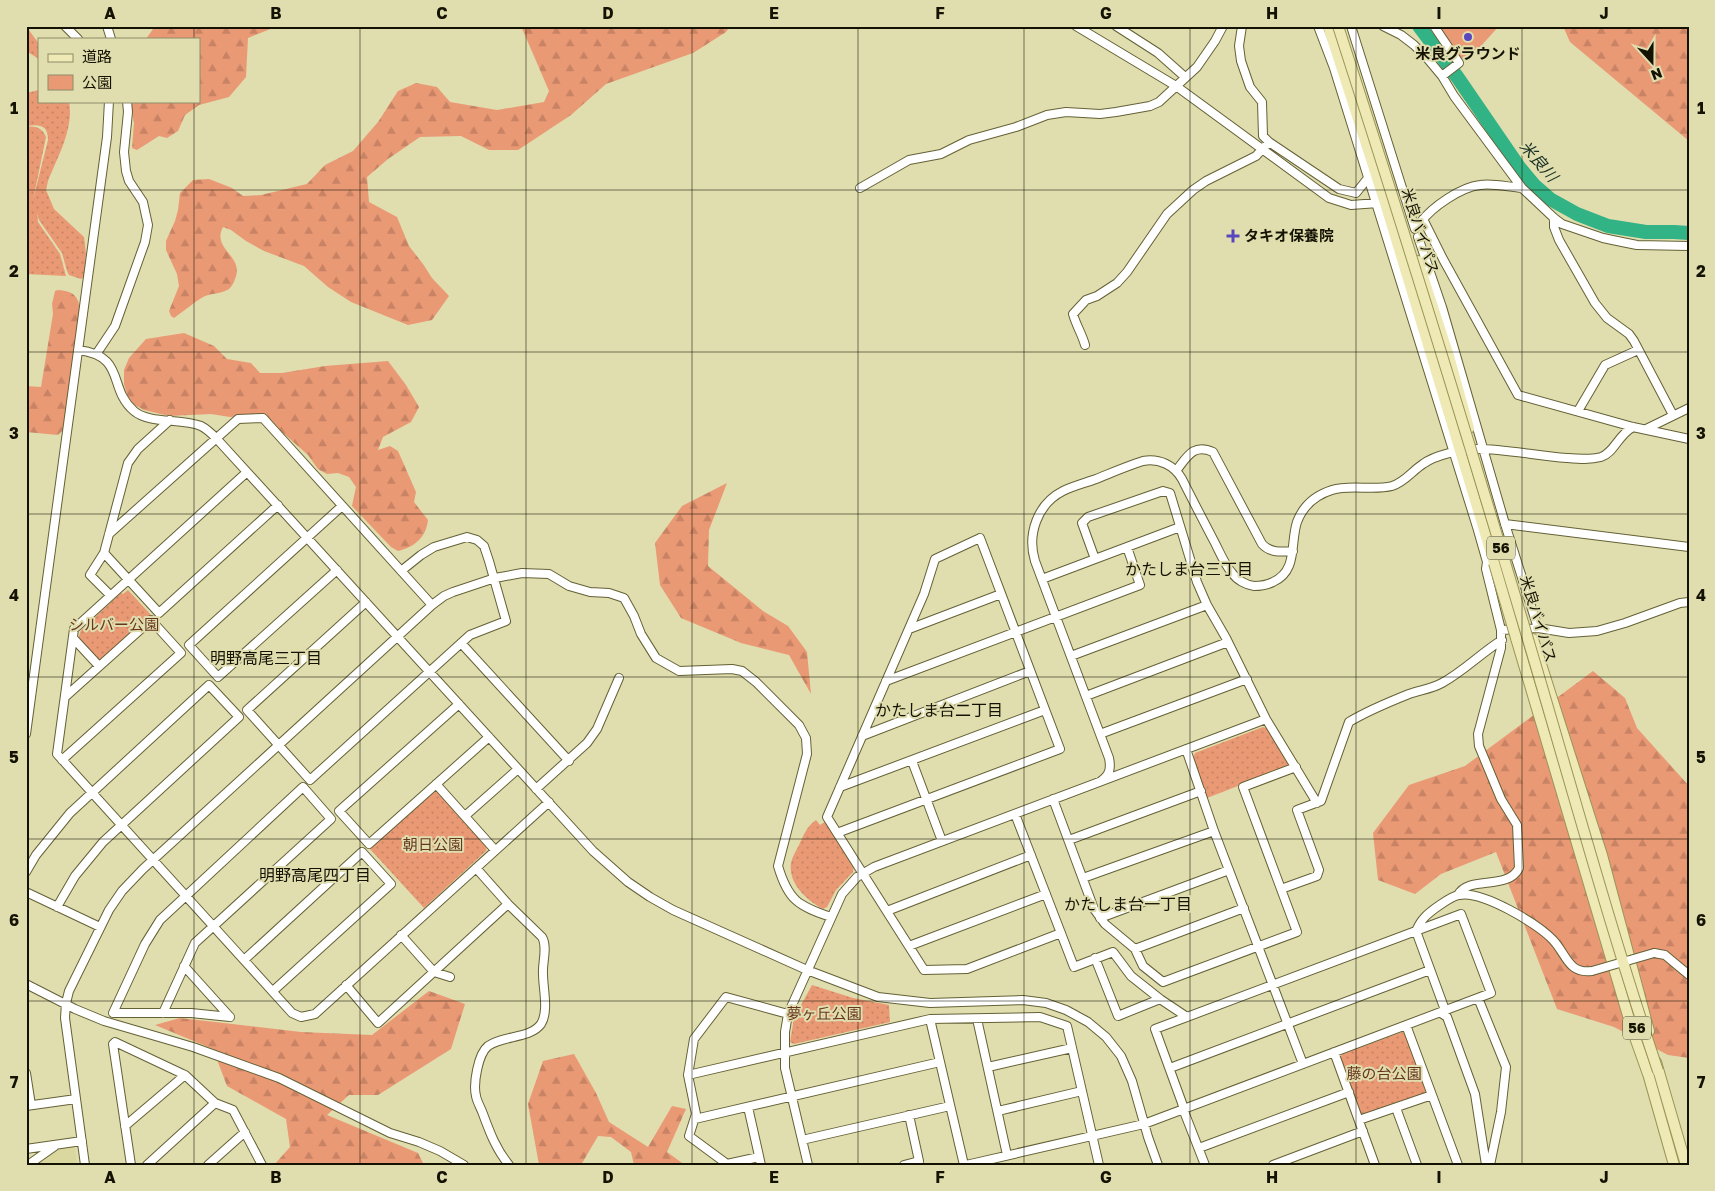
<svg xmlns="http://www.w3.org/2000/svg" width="1715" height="1191" font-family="'Golos Text','Noto Sans JP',sans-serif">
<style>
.built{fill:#dad79f}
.green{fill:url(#green-dots)}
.forest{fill:url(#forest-firs)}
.pitch{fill:#ea9975}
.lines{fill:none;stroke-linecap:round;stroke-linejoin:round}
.river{stroke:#32b386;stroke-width:14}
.minor-casing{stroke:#646136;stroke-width:10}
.major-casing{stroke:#9a9557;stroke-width:12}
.minor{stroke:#fff;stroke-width:8}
.major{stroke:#eee9b5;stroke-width:10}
.minor-bridge-casing{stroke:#646136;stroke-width:10;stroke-linecap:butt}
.major-bridge-casing{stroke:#9a9557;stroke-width:12;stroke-linecap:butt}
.minor-bridge{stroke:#fff;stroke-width:8}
.major-bridge{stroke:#eee9b5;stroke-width:10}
.grid{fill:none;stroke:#141303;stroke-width:1;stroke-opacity:0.55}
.poi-dot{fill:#5a47bf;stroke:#e0ddae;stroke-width:2}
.labels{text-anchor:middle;stroke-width:4;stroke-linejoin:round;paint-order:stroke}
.shield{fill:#e0ddae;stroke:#515036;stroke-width:1}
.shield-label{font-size:14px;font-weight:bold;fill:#141303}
.poi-label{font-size:15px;font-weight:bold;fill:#141303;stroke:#e0ddae}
.street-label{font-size:15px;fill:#141303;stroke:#e0ddae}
.park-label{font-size:15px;fill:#66361f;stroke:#e0ddae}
.water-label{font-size:16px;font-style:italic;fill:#152f24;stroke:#e0ddae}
.neighbourhood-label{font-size:16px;fill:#141303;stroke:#e0ddae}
.neatline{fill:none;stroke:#141303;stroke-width:2}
.grid-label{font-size:16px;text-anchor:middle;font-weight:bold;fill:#141303}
</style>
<defs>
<pattern id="green-dots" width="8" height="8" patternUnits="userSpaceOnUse" patternTransform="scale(1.25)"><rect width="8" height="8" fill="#ea9975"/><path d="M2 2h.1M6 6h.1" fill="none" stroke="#c88364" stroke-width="1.8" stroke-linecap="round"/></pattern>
<pattern id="forest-firs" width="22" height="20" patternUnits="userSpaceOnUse" patternTransform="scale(1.25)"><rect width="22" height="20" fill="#ea9975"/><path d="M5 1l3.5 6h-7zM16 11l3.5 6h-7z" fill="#c88364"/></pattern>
</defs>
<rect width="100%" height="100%" fill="#e0ddae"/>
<!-- built -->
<path class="built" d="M72 1146 75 1148 77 1165H35L58 1148Z"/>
<!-- green -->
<path class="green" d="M26 26 39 44V59L26 51Z
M39 90V101H69C74 129 58 156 48 181L46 190 54 209 84 237 86 254 84 277 81 279 69 275 67 271 62 253 39 220 37 213 38 222 60 254 66 276 26 274V127C36 125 43 129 46 137L33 200 48 140C48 125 40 124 26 126V93Z
M128 590 151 615 99 663 78 639 81 630 121 593 123 594Z
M1263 727 1269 729 1289 762 1287 767 1207 798 1193 759 1195 753Z
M436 789 487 845 486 851 424 908 370 849Z
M816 820 820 825 825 822 854 866 853 872 836 890 827 907 823 909C807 900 788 884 791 863 792 857 796 851 799 845 804 835 806 827 816 820Z
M812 985 853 998 889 1005 890 1022 794 1044 790 1042 794 1018Z
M1402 1032 1406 1034 1426 1089 1424 1094 1361 1117 1340 1059 1342 1054Z"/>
<!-- forest -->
<path class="forest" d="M155 26H278L248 38 246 77 229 97 199 105 185 115 178 131 167 138 159 136 137 150 132 148 134 123 130 101H199V39H146Z
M521 26H730L726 32 693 53 606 84 571 115 518 150H489L461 136 420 137 388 159 367 177 369 202 397 217 409 246 423 264 432 278 449 296 432 320 408 325 351 302 328 287 304 266 264 251 246 241 231 230 223 227C211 249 245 256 235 279 234 283 231 287 229 289 222 294 210 293 203 297 193 303 184 311 174 318L171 316 169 311 179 286 177 274 166 250V241L175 221 178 210 180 193 193 180 209 179 232 188 243 196 261 195 307 184 325 165 353 151 378 122 398 91 416 83 437 87 450 102 497 110 544 102 549 91Z
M1563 26H1689V141L1570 42Z
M58 290C75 291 80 298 80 314L64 429 58 435 26 432V386L41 387 53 314 52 304 55 291Z
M184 333 214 346 227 359 251 363 260 373H282L325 366 388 361 406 385 419 407 411 422 383 437 378 450 390 446 398 451 416 492 414 502 428 520C426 538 414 547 398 551L391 547 352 506 356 487 349 477 338 473 327 474 318 469 308 455 273 424 267 415 230 417 211 414 169 416 144 410 135 405 128 398 124 384V370L129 358 146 339Z
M727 483 709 530 708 566 763 611 788 626 807 652 811 694 789 655 741 643 681 618 660 585 655 543 682 506Z
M1593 671 1625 698 1637 728 1689 786V1058L1668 1055 1614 1027 1557 1009 1496 852 1441 874 1415 894 1378 880 1373 833 1409 785 1465 766Z
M429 991 465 1004 451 1049 378 1095H349L327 1115 418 1153 424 1165H274L290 1147 286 1119 227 1086 213 1049 155 1025 180 1018 301 1032 372 1035Z
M574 1054 596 1093 609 1122 648 1147 672 1106 686 1109 667 1152 685 1165H634L631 1152 611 1137 598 1136 581 1165H539L528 1104 543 1061Z"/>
<!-- pitch -->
<path class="pitch" d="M1439 26H1499L1481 46 1461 60Z"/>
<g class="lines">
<!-- river -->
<path class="river" d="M1419 26 1458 78 1519 167 1534 185 1550 199 1577 214 1608 226 1646 232H1674L1689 233"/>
<defs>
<path id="minor" d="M65 26 78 39
M107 26 111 39
M1076 26 1176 86 1329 198 1351 205 1378 203
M1116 26 1158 53 1185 77
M1242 26 1239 46 1241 61 1250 87 1262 102 1263 136 1269 142 1339 189 1356 193 1368 178
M1318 26 1334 68 1477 527 1487 562 1486 569 1501 630V648L1478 734 1479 746 1501 799 1517 825 1519 868C1508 891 1468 875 1458 895
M1351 26 1415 229
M1383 26 1401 35 1414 45 1427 58 1442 76 1454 96 1522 188 1554 218 1562 224 1603 238 1622 242 1637 245 1689 246
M1434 26 1459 63 1442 76
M860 188 909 160 941 154 969 140 1016 127 1047 115 1066 112 1100 114 1116 112 1150 106 1159 102 1197 67 1215 41 1223 26
M1554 218V227L1559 240 1595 303 1607 318 1629 334 1634 341 1673 415
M1423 219 1443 259 1518 395 1633 427 1689 439
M1421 222C1432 207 1461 187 1480 185 1493 183 1508 187 1522 188
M1418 237 1442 307 1505 524 1538 628
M1085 345C1082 334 1076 325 1073 314L1086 300 1097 296 1117 283 1127 272 1167 214 1193 190 1206 181 1256 156 1269 142
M78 350C127 356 107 388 134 411 149 424 181 418 201 426 207 429 211 433 216 438L593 851 628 882 650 897 673 910 807 970 878 997 930 1003 1023 1000 1046 1003 1066 1010 1088 1022 1106 1037 1121 1056 1132 1081 1148 1137 1158 1165
M97 353 115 326 145 242 148 225 143 202 129 181 126 171 124 152 128 112 127 101
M1578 411 1605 365 1638 350
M1646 429 1689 408
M1176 471C1187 457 1193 443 1213 452L1262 544C1270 553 1281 552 1293 551
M247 472 74 629 57 754 292 1013 301 1017 315 1014 549 802
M1505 524 1689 547
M109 534 238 419 263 418 432 605
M104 553 159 613 278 505
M1095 559 1082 523 1088 517 1163 491 1170 493 1197 582 1207 605 1226 638 1266 719 1317 803
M337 570 218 677 189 645 342 506
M1042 579 1180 527
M110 595 90 575 104 553 128 463 138 449 170 420
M366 602 247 710 310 780 470 635 506 621 489 561 484 546 477 540 467 537 434 547 421 555 401 571
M909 629 1001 594
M1501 630 1538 628 1569 633 1597 631 1625 623 1680 603 1689 602
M73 638 99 666
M461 643 569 761
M1071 656 1207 605
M886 681 1140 585 1127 547
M1086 696 1228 642
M459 704 339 811 369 844 489 737
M26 734 107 137 109 101
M1100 734 1247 679
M862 736 1030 671
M1186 749 1214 831 1303 1064
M62 760 181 653 151 620 65 697
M912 761 942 841
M1101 781C1110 775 1111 768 1109 758L1035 561C1027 535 1037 504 1063 491 1073 486 1085 483 1096 479 1111 473 1127 466 1143 461 1159 458 1174 465 1182 479 1193 501 1204 522 1215 543 1220 553 1225 565 1232 573 1237 580 1246 585 1254 586 1261 586 1267 585 1273 582 1298 571 1290 543 1297 522 1303 506 1316 495 1332 490 1351 484 1373 491 1392 486 1405 482 1412 471 1423 464 1435 455 1462 449 1477 449 1507 449 1537 456 1567 458 1579 459 1590 460 1601 457 1614 453 1618 435 1633 427
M436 784 495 850
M840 787 1045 710
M536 789 587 743 597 729 619 678
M1053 799 1094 909 1105 924 1135 949 1143 966 1163 982 1297 932 1243 787 1296 767
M1015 814 1074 967 1113 952 1131 976 1160 999 1187 1017
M465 816 518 769
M837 833 1060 749 980 538 935 559 924 594 827 817 924 970 967 969 1061 933
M1069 840 1201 791
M476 868 508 904 542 937C548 947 542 963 543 974 543 989 549 1011 541 1024 530 1039 503 1035 488 1046 478 1054 473 1084 476 1096 477 1102 481 1108 483 1114 490 1133 496 1149 509 1165
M26 872 36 855 70 813 209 685 239 717 103 842 75 876 57 907
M1083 878 1214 831
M1281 889 1317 876 1319 870 1297 810 1321 801 1349 722C1367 711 1389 702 1409 694 1420 690 1431 689 1442 683 1464 671 1481 653 1502 640
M26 892 100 927
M887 911 1031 855
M1100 918 1229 870
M401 935 434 972 450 977
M909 946 1046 894
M1135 949 1244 908
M1654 953 1665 955 1689 975
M1095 958 1118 1016 1160 999
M244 960 362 852 391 884 273 991
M184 966 230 1017
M26 984 75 1009 104 1021 193 1047 279 1078 390 1133 419 1142 440 1151 464 1165
M346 985 378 1023 508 904
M1478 998 1506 1067 1501 1112 1490 1165
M1445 1010 1416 931C1418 927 1420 922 1424 918 1429 912 1451 896 1459 895 1482 890 1538 924 1553 940 1567 955 1568 974 1592 971
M163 1013 195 943 331 819 303 787 160 920 145 944 113 1013H191L230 1017
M1438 1013H1441L1447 1017 1475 1094 1486 1165
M930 1019 964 1165
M977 1019 1007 1155
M1406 1025 1458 1165
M1334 1052 1375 1165
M988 1067 1072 1048
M1170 1068 1430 970
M26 1073 31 1105
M688 1075 930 1019 1040 1017 1067 1026 1099 1165
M26 1106 76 1099
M748 1107 761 1165
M1396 1108 1417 1165
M998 1111 1082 1091
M695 1119 940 1062
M1359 1120 1432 1095
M125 1126 185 1075
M802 1140 950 1106
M1199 1148 1349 1092
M26 1149 82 1141
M759 1157 727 1164 689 1136 696 1114 688 1075 694 1039 726 997 788 1014
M28 1165 55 1146
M85 1165 65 1018 66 1003 69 991 109 910 122 891 143 869 432 605 444 596 453 592 495 578 522 573 549 574 569 586 590 592 609 593 624 598 634 616 641 634 656 658 679 671 732 669 742 671 756 682 799 725 806 738 807 754 778 866C788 900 798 906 831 917
M131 1165 113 1044 115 1042 185 1075 215 1103 233 1110 262 1165
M147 1165 215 1103
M208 1165 245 1132
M808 1165 785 1068V1032L788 1014 842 894 857 877 874 867 1266 719
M904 1165 919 1161 909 1115
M966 1165 1144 1124 1491 993 1461 914 1155 1029 1182 1103 1185 1114 1205 1165
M1273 1165 1363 1131"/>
<path id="major" d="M1328 26 1385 203 1494 563
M1418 261 1449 356 1469 428
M1516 638 1632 1029 1648 1074
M1533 639 1602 855 1649 1031
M1656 1062 1686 1165
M1647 1070 1674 1165"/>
</defs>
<!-- minor casing -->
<use href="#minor" class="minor-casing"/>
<!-- major casing -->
<use href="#major" class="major-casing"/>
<!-- minor -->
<use href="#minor" class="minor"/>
<!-- major -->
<use href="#major" class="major"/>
<defs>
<path id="minor-bridge" d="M1592 971 1654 953"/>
<path id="major-bridge" d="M1338 26C1403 227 1465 428 1525 629 1569 777 1609 925 1658 1071
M1494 563 1516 638"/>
</defs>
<!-- minor-bridge casing -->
<use href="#minor-bridge" class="minor-bridge-casing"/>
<!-- major-bridge casing -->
<use href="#major-bridge" class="major-bridge-casing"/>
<!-- minor-bridge -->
<use href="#minor-bridge" class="minor-bridge"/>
<!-- major-bridge -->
<use href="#major-bridge" class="major-bridge"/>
</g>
<!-- grid -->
<path class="grid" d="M194 26V39M360 26V1165M526 26V1165M692 26V1165M858 26V1165M1024 26V1165M1190 26V1165M1356 26V1165M1522 26V1165M194 101V1165M26 190H1689M26 352H1689M26 514H1689M26 677H1689M26 839H1689M26 1001H1689"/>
<!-- markers -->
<g class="poi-dot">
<circle cx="1468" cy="37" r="5"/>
<path d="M1230.5 228.5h5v5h5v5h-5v5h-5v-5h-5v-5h5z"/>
</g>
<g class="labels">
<!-- shield labels -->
<g class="shield">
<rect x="1487" y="536.5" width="28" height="23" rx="4"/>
<rect x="1623" y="1016.5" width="28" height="23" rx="4"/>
</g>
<g class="shield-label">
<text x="1501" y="553">56</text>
<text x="1637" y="1033">56</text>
</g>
<!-- poi labels -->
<g class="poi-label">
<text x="1468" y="59">米良グラウンド</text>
<text x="1244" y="241" text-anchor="start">タキオ保養院</text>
</g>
<!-- street labels -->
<g class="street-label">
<text transform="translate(1420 231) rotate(72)" y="5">米良バイパス</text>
<text transform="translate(1538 619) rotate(73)" y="5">米良バイパス</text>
</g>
<!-- park labels -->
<g class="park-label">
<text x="114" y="630">シルバー公園</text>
<text x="433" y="850">朝日公園</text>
<text x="824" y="1019">夢ヶ丘公園</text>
<text x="1384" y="1079">藤の台公園</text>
</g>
<!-- water labels -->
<g class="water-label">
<text transform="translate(1539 161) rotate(49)" y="6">米良川</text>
</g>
<!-- neighbourhood labels -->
<g class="neighbourhood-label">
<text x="1189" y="575">かたしま台三丁目</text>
<text x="266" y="664">明野高尾三丁目</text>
<text x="939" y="716">かたしま台二丁目</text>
<text x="315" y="881">明野高尾四丁目</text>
<text x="1128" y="910">かたしま台一丁目</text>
</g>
</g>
<!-- border -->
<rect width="1715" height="1191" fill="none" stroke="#e0ddae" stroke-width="55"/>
<!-- legend -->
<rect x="38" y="38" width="162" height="65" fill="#e0ddae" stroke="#8e8c6a"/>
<rect x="48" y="54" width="25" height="8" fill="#eee9b5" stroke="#8e8c6a"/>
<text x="82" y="62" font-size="15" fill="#141303">道路</text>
<rect x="48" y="75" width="25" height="15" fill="#ea9975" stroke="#8e8c6a"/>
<text x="82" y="88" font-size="15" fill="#141303">公園</text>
<!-- north arrow -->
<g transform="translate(1652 62) rotate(159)" stroke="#e0ddae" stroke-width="4" paint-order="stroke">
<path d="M0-4L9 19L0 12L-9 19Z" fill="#141303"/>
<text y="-8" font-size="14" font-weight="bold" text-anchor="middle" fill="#141303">N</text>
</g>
<rect x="28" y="28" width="1660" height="1136" class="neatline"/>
<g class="grid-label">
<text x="110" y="19">A</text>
<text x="276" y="19">B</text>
<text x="442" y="19">C</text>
<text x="608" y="19">D</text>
<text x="774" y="19">E</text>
<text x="940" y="19">F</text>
<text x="1106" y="19">G</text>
<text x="1272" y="19">H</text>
<text x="1439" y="19">I</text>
<text x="1604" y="19">J</text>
<text x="14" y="114">1</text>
<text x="1701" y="114">1</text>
<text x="14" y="277">2</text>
<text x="1701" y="277">2</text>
<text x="14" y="439">3</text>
<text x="1701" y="439">3</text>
<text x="14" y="601">4</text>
<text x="1701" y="601">4</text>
<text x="14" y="763">5</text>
<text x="1701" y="763">5</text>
<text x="14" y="926">6</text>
<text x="1701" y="926">6</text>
<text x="14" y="1088">7</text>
<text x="1701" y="1088">7</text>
<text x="110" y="1183">A</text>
<text x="276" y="1183">B</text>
<text x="442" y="1183">C</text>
<text x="608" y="1183">D</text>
<text x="774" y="1183">E</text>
<text x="940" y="1183">F</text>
<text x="1106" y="1183">G</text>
<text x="1272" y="1183">H</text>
<text x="1439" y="1183">I</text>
<text x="1604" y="1183">J</text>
</g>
</svg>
